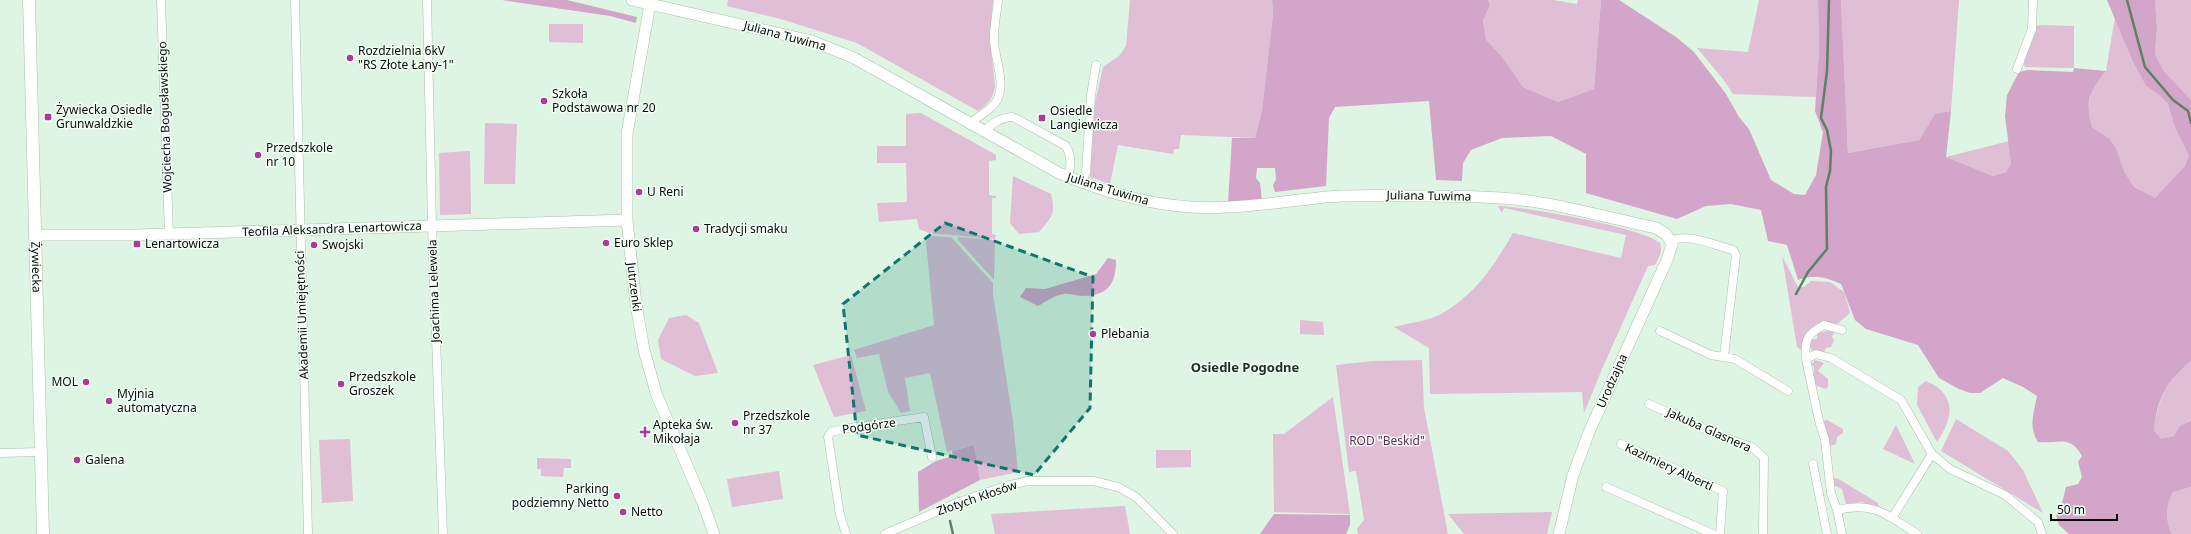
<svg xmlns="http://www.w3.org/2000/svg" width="2191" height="534" font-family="'Noto Sans',sans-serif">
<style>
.green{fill:#dfbed6}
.forest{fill:#d3a5c8}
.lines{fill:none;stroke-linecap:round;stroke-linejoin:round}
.stream{stroke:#5e8066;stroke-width:2.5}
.minor-casing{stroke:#a9bfad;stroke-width:9}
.tertiary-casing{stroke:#a9bfad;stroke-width:12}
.secondary-casing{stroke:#a9bfad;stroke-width:13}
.minor{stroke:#fff;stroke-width:8}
.tertiary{stroke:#fff;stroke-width:11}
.secondary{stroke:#fff;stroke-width:12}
.marked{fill:#0f766e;fill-opacity:0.2;stroke:#0f766e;stroke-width:3;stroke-dasharray:8 5;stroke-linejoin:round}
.poi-dot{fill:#ab3b98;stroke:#f4fef6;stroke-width:1.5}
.labels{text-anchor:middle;stroke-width:3;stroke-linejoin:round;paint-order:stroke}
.street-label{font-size:12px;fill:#060d08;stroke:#f4fef6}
.poi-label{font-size:12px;fill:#060d08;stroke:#f4fef6;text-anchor:start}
.park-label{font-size:12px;fill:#672f5c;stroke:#f4fef6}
.neighbourhood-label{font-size:13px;font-weight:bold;fill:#1c2f21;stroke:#f4fef6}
</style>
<rect width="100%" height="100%" fill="#ddf5e2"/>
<!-- green -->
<path class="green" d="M728 0H993L990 37 995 87C993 98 988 104 978 111L857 43 781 19 727 6Z
M1130 0H1272L1273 14 1262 110 1255 138 1181 135 1179 149H1174L1173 154 1118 145 1110 184 1090 177 1095 103 1103 67 1119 56 1126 46Z
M1488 0H1554L1577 4 1578 0H1601L1594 89 1558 102 1523 87 1485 40 1483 21 1490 5Z
M1759 0H1818L1819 49 1816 97 1733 94 1723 79 1697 48 1748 52Z
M1841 0H1959L1951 111 1935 114 1919 140 1848 153Z
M2155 0H2191V100L2163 70 2155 54 2157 28Z
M2115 17 2133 62 2146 86 2158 94 2168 104 2174 125 2185 142 2189 155 2185 166 2155 199 2134 187 2124 171 2117 150 2110 139 2092 127 2087 112 2092 89 2106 71Z
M549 24H583V43L549 42Z
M2039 25 2074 26V68L2025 67 2023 62 2035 27Z
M921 113 996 155V160L989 161V195L996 196V198H992V234L996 235 995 239 929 233 919 229 917 219 879 222 877 203 907 202 906 163H877V146H906V114Z
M485 123 517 124 515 184H484Z
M2009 141 2011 164 2006 172 1993 176 1946 157Z
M470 151 471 214 440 215 439 153Z
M1013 176 1051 194C1056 214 1052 217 1039 232L1019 234 1010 223Z
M1498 206C1527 207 1642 227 1660 243 1663 252 1659 257 1655 265L1648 266 1602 369 1584 413 1582 392 1430 394 1429 348 1394 327C1408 323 1428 321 1441 314 1475 295 1494 266 1513 233L1621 258 1626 235 1504 208 1502 213Z
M932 236 951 237 993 283V294L1013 421 1018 472 980 480 974 445 947 452 930 373 905 378 910 411 901 413 888 392 879 354 857 358 854 350 934 325 926 242 928 238Z
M958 237 995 240 994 280 958 240Z
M1782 256 1798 287H1804L1811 281 1830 282 1844 292 1850 313 1836 325C1815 316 1804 333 1801 350L1797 347Z
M686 315 699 323 718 373 695 376 661 359 658 340 669 318Z
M1300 320 1323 322 1324 335 1300 334Z
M1826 331 1834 332 1832 337 1834 340 1831 347 1826 348 1823 353 1812 350 1810 347 1811 340 1817 339V334Z
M851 355 866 411 834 417 813 365Z
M1422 360 1424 408 1448 534H1358L1357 529 1364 520 1363 513 1356 471 1349 472 1336 365 1372 361Z
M1815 360 1824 363 1818 371 1828 379V386L1826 389 1815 385 1812 374 1814 373V366L1811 365Z
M2191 361V425L2174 436 2161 440 2154 431V427C2159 397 2167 381 2191 361Z
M1926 381C1958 395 1953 418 1937 442L1917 405 1918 387Z
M1333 397 1350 514 1274 512 1273 434H1284Z
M1956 419 2008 451 2023 470 2043 513 1941 451Z
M1827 420 1843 429V433L1837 437 1836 444 1830 446 1823 421Z
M1896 425 1915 464 1883 449Z
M350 439 353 501 322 503 319 440Z
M1156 450H1191V467L1156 468Z
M537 458 571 459V468H564L563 477 541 476V469H537Z
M779 471 783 499 732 507 727 479Z
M1837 478 1878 503 1879 508 1862 502 1846 504 1842 489 1833 485 1832 479Z
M2191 487V534H2172C2165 522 2166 504 2173 492Z
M1125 506 1130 534H995L991 514Z
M1552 512 1547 534H1464L1448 514Z"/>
<!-- forest -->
<path class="forest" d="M502 0H567L637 17 636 23 610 16Z
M1272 0H1488L1490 5 1483 21 1486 40 1502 57 1523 87 1558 102 1594 89 1601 0H1619L1676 37 1694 52 1726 94 1739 117 1749 129 1771 180 1794 194 1805 195 1816 175 1823 132 1815 111 1819 49 1818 0H1841L1848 153 1919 140 1935 114 1951 111 1946 157 1993 176 2006 172 2011 164 2005 116 2007 95 2019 72 2028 70 2073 72 2074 68 2106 71C2090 91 2084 101 2092 127L2110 139 2117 150 2124 171 2134 187 2155 198 2185 166 2189 155 2174 125 2168 104 2158 94 2146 86 2133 62 2107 0H2155L2157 28 2155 54 2163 70 2191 100V361C2167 381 2156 400 2154 431L2161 439 2174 436 2180 426 2191 421V487L2173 492C2166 504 2165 522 2172 534H2069L2059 525 2056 515 2061 507 2066 487 2078 484 2082 477 2078 462 2082 456C2070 434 2059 444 2038 442 2028 427 2034 413 2037 396L2023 387 2003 378 1980 393H1970L1959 389 1939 378 1918 345 1866 329 1855 320 1841 284C1825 277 1815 274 1798 280L1787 245 1768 241 1761 210 1731 204 1706 206 1677 219 1586 193V154L1551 136 1502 138 1471 150 1463 163 1462 181 1436 180 1429 101 1335 107 1329 118 1326 186 1275 192 1273 185 1276 179 1275 168H1257L1256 178 1260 183 1262 201 1228 202 1232 138H1255L1262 110 1273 14Z
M1108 258 1116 260C1116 284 1108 296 1082 296 1076 296 1069 293 1063 294 1055 295 1045 302 1038 306L1020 297 1026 288 1045 289 1096 274Z
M974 445 980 480 919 512 918 472 936 461 953 456 952 451Z
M1274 514 1350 515V525L1346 534H1260Z"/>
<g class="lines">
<!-- stream -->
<path class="stream" d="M2127 0 2145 67 2173 100 2188 111 2191 123
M1796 294 1808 272 1827 249 1826 187 1830 171 1831 151 1827 130 1821 118 1827 71 1829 0
M950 521 953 534"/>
<defs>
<path id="minor" d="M161 0 169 235
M295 0 308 534
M427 0 432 225 443 534
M2017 69 2032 29 2033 0
M970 125C978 114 991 112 997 100 1007 82 993 56 994 37 994 25 997 12 998 0
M984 132C991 123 1002 117 1013 117L1066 146C1072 157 1071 165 1068 177
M1081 183 1086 172 1091 95 1096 65
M1672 240C1692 234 1713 245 1733 250L1736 255 1724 356
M1660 331 1711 355 1735 359 1788 391
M1806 359C1804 340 1807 334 1824 325L1842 330
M1649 404 1725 438 1752 447 1764 458 1763 534
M1621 444 1723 491 1720 534
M0 453 41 452
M1813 464 1827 534
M1606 487 1713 534
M1837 510 1831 493 1825 440 1819 421 1806 359 1816 354 1831 358 1901 400 1932 454 1950 469 2005 495 2038 522 2042 534
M1892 518 1932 454
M846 534 840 515 828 437 831 432 843 429 924 417 932 457
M885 534 959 502 1006 486 1028 481H1093L1118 487 1136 497 1173 534
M1842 534 1837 510C1874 501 1887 515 1917 534"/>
<path id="tertiary" d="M632 0 812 41 854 58 1059 173C1101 191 1145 204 1191 207 1234 210 1276 202 1318 198 1352 194 1388 196 1422 196 1452 196 1483 196 1513 199 1561 204 1609 218 1656 228L1666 234 1672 244 1667 260 1589 432 1573 475 1559 534
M650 4 627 134V220L636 304 644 350 657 396 703 503 714 534
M37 235H137L627 220"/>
<g id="secondary">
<path id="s1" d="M29 0 43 534"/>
</g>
</defs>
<!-- minor casing -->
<use href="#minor" class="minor-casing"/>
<!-- tertiary casing -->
<use href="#tertiary" class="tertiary-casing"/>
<!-- secondary casing -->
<use href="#secondary" class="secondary-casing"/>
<!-- minor -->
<use href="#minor" class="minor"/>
<!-- tertiary -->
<use href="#tertiary" class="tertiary"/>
<!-- secondary -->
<use href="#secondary" class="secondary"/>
</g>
<!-- marked area -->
<path class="marked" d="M945 223 1093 277 1090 408 1034 475 857 435 843 304Z"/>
<!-- markers -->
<g class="poi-dot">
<circle cx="350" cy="58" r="4"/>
<circle cx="544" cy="101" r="4"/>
<rect x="44" y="113" width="8" height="8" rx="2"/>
<rect x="1038" y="114" width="8" height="8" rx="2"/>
<circle cx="258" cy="155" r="4"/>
<circle cx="639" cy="192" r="4"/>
<circle cx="696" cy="229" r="4"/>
<circle cx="606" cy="243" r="4"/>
<rect x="133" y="240" width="8" height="8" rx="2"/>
<circle cx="314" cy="245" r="4"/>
<circle cx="1093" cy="334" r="4"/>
<circle cx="86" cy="382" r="4"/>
<circle cx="341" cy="384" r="4"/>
<circle cx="109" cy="401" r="4"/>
<circle cx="735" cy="423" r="4"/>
<path d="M643 426h4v4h4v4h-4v4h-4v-4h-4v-4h4z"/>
<circle cx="77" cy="460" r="4"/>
<circle cx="617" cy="496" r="4"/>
<circle cx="623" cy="512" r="4"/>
</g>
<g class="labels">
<!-- street labels -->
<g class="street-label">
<text transform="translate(785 36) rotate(15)" y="4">Juliana Tuwima</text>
<text transform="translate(165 117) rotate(-92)" y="4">Wojciecha Bogusławskiego</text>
<text transform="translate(1108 189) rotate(17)" y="4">Juliana Tuwima</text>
<text transform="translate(1429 196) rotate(1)" y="4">Juliana Tuwima</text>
<text transform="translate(332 229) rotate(-2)" y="4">Teofila Aleksandra Lenartowicza</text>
<text dy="4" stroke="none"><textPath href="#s1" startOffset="267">Żywiecka</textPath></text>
<text transform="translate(634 287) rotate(83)" y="4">Jutrzenki</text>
<text transform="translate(434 291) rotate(-92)" y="4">Joachima Lelewela</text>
<text transform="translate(302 315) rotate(-92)" y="4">Akademii Umiejętności</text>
<text transform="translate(1612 381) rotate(-66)" y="4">Urodzajna</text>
<text transform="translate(869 426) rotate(-8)" y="4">Podgórze</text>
<text transform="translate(1709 430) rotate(24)" y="4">Jakuba Glasnera</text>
<text transform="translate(1669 467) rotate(25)" y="4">Kazimiery Alberti</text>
<text transform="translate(977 498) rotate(-19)" y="4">Złotych Kłosów</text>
</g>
<!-- poi labels -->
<g class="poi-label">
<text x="358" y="55">Rozdzielnia 6kV<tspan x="358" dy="14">"RS Złote Łany-1"</tspan></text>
<text x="552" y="98">Szkoła<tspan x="552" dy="14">Podstawowa nr 20</tspan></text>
<text x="56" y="114">Żywiecka Osiedle<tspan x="56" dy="14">Grunwaldzkie</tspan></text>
<text x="1050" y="115">Osiedle<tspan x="1050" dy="14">Langiewicza</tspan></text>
<text x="266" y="152">Przedszkole<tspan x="266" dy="14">nr 10</tspan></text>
<text x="647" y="196">U Reni</text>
<text x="704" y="233">Tradycji smaku</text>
<text x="614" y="247">Euro Sklep</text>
<text x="145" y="248">Lenartowicza</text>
<text x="322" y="249">Swojski</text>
<text x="1101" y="338">Plebania</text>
<text x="349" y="381">Przedszkole<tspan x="349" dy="14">Groszek</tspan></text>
<text x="78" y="386" text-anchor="end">MOL</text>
<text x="117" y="398">Myjnia<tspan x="117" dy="14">automatyczna</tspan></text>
<text x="743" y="420">Przedszkole<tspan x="743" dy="14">nr 37</tspan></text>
<text x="653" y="429">Apteka św.<tspan x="653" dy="14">Mikołaja</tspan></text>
<text x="85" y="464">Galena</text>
<text x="609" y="493" text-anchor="end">Parking<tspan x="609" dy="14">podziemny Netto</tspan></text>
<text x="631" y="516">Netto</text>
</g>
<!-- park labels -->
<g class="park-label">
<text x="1387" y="445">ROD "Beskid"</text>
</g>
<!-- neighbourhood labels -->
<g class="neighbourhood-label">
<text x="1245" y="372">Osiedle Pogodne</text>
</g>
</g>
<!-- scale -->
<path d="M2051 514v6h66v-6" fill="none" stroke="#060d08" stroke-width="2"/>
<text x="2057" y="514" font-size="12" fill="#060d08" stroke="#f4fef6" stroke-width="3" paint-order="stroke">50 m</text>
</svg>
